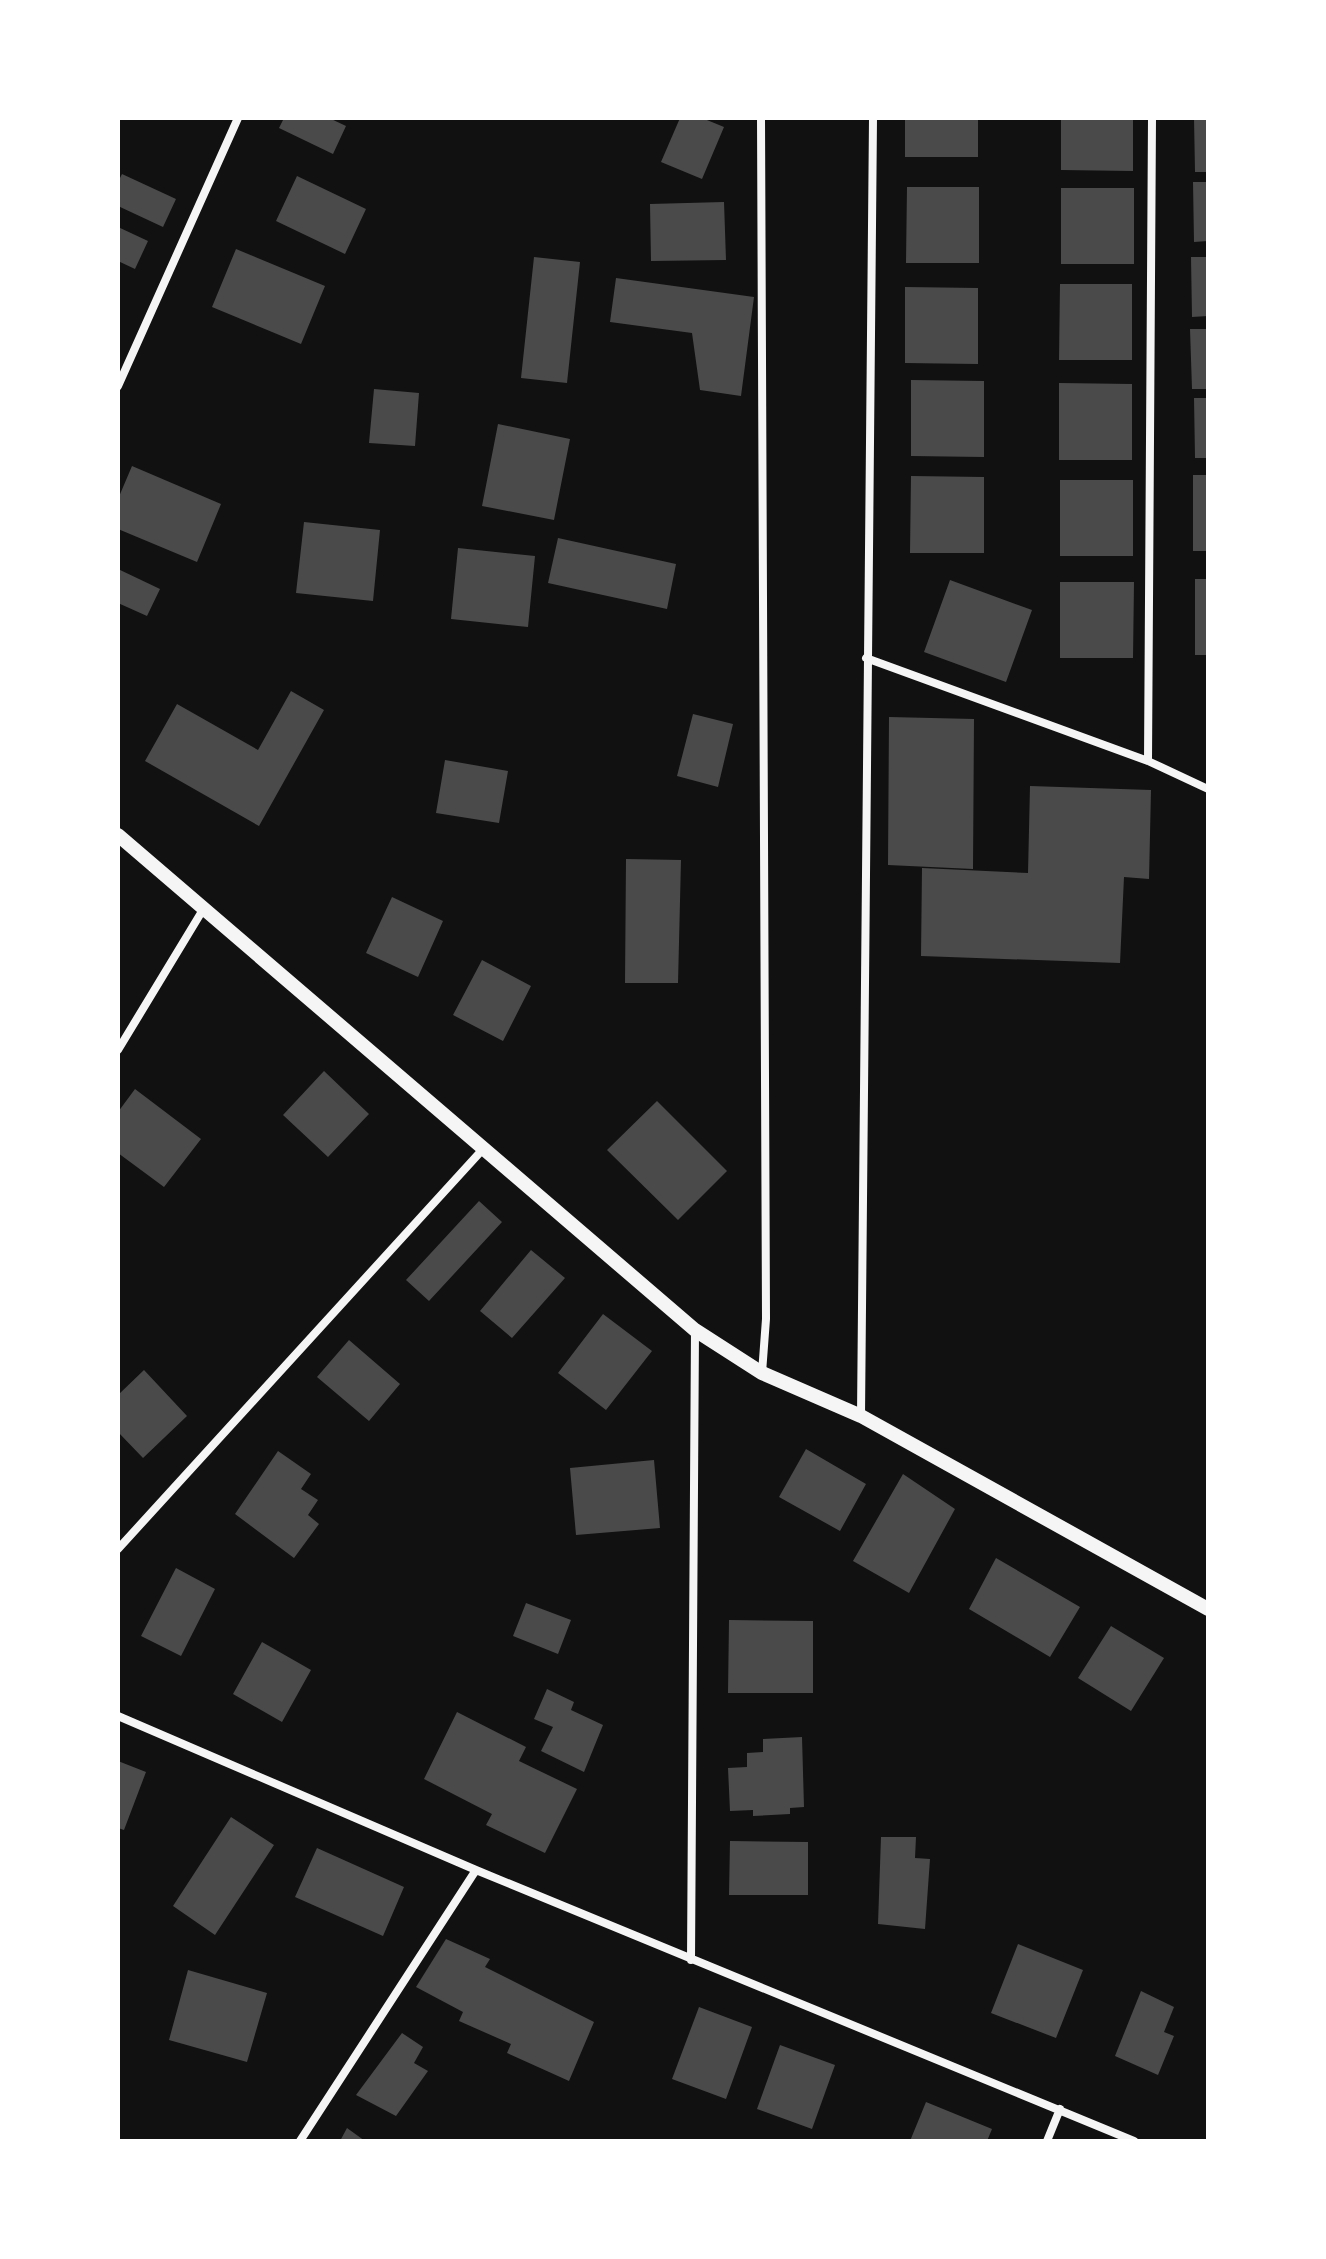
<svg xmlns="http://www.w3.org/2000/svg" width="1326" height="2259" font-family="'Fira Sans',sans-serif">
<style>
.building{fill:#4a4a4a}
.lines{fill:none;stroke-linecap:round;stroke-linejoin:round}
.minor{stroke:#f5f5f5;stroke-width:8}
.tertiary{stroke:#f5f5f5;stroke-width:14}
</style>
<rect width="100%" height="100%" fill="#111"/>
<!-- building -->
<path class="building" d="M284 118H329L346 126 333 154 279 128Z
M680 118H702L724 127 702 179 661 162Z
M905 118H978V157H905Z
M1061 118H1133V171L1061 170Z
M1194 118H1208V172H1195Z
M122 174 176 199 163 227 118 206V182Z
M297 176 366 209 345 254 276 221Z
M1193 182H1208V241L1194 242Z
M907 187H979V263H906Z
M1061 188H1134V264H1061Z
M724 202 726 260 651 261 650 204Z
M118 227 148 241 135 269 118 261Z
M236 249 325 286 301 344 212 307Z
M534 257 580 262 567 383 521 378Z
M1191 257H1208V316L1192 317Z
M616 278 754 297 741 396 700 390 692 333 610 322Z
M1060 284H1132V360H1059Z
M905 287 978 288V364L905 363Z
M1190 329H1208V389H1192Z
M911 380 984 381V457L911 456Z
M1059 383 1132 384V460H1059Z
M374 389 419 393 415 446 369 443Z
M1194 398H1208V458H1195Z
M498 424 570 439 554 520 482 506Z
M132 466 221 504 197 562 118 529V499Z
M1193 475H1208V551H1193Z
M911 476 984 477V553H910Z
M1060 480H1133V556H1060Z
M304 522 380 530 373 601 296 593Z
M558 538 676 564 667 609 548 583Z
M458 548 535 556 528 627 451 619Z
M118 569 160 589 147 616 118 603Z
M1195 579H1208V655H1195Z
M950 580 1032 610 1006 682 924 652Z
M1060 582H1134L1133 658H1060Z
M291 691 324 710 259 826 145 761 177 704 258 750Z
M693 714 733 724 718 787 677 776Z
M889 717 974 719 973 869 888 865Z
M445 760 508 771 499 823 436 813Z
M1030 786 1151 790 1149 879 1124 877 1120 963 921 956 922 868 1028 873Z
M626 859 681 860 678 983H625Z
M392 897 443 921 418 977 366 953Z
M482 960 531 986 503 1041 453 1015Z
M324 1071 369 1114 328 1157 283 1115Z
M135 1089 201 1139 164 1187 118 1153V1112Z
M657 1101 727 1171 678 1220 607 1150Z
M479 1201 502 1222 429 1301 406 1280Z
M531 1250 565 1278 512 1338 480 1311Z
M603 1314 652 1351 606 1410 558 1373Z
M349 1340 400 1384 369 1421 317 1377Z
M144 1370 187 1416 143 1458 118 1432V1395Z
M806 1449 866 1484 840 1531 779 1497Z
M278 1451 311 1474 301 1489 318 1500 308 1515 319 1524 294 1558 235 1514Z
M654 1460 660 1528 576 1535 570 1468Z
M903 1474 955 1509 909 1593 853 1561Z
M996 1558 1080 1607 1050 1657 969 1609Z
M176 1568 215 1589 181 1656 141 1636Z
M526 1603 571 1620 558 1654 513 1636Z
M729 1620 813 1621V1693H728Z
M1111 1626 1164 1658 1131 1711 1078 1678Z
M262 1642 311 1670 282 1722 233 1694Z
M547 1689 574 1702 571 1710 603 1725 584 1772 541 1751 553 1727 534 1719Z
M457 1712 526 1747 519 1761 577 1789 545 1853 486 1825 492 1814 424 1779Z
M802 1737 804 1807 790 1808V1814L753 1816V1810L730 1811 728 1768 747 1767V1753L763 1752V1739Z
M118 1761 146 1772 124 1830 118 1828Z
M231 1817 274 1845 215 1935 173 1906Z
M881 1837H916L915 1858 930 1859 925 1929 878 1924Z
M730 1841 808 1842V1895H729Z
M317 1848 404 1887 383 1936 295 1897Z
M446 1939 490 1959 485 1967 594 2022 569 2081 507 2053 511 2044 459 2021 463 2012 416 1987Z
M1018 1944 1083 1970 1056 2038 991 2013Z
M188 1970 267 1993 247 2062 169 2040Z
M1141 1991 1174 2007 1164 2032 1174 2036 1158 2075 1115 2056Z
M699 2007 752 2027 726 2099 672 2079Z
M402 2033 423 2047 414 2063 428 2071 396 2116 356 2095Z
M780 2045 835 2065 812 2129 757 2109Z
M926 2102 992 2129 987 2141H910Z
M347 2128 365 2141H340Z"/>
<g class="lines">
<!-- minor -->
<path class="minor" d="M761 118 766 1319 762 1373
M118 386 238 118
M866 658 1148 761 1208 789
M1148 761 1152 118
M118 1050 204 908
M861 1416 873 118
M118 1549 484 1148
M118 1716 476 1870 1134 2141
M691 1960 695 1330
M300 2141 476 1870
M1047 2141 1060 2109"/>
<!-- tertiary -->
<path class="tertiary" d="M118 835 695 1330 762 1373 861 1416 1208 1609"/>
</g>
<!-- border -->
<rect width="1326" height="2259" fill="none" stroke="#ffffff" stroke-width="240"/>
</svg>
